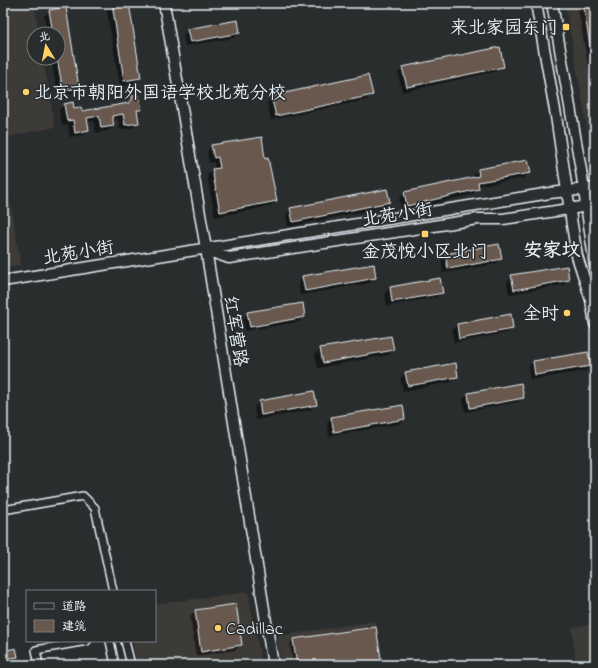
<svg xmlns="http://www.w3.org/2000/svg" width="598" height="668" font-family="'Indie Flower','LXGW WenKai TC',sans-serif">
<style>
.built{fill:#3c3a38}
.shadow{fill:#0007}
.building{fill:#67594e;stroke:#e8f1f8}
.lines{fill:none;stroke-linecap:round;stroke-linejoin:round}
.street-casing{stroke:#e8f1f8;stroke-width:10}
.secondary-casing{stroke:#e8f1f8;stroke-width:13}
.street{stroke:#2a2d2e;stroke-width:7}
.secondary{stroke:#2a2d2e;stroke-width:10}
.poi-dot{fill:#ffd166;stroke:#2a2d2e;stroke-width:1.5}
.labels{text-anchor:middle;stroke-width:3;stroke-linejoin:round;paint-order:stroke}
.poi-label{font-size:18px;fill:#e8f1f8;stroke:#2a2d2e;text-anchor:end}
.street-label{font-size:18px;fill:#e8f1f8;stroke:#2a2d2e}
.neighbourhood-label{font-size:19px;font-weight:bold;fill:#e8f1f8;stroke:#2a2d2e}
</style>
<rect width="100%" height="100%" fill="#2a2d2e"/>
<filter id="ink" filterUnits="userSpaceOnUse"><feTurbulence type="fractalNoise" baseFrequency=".025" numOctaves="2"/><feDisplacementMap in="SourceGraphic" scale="8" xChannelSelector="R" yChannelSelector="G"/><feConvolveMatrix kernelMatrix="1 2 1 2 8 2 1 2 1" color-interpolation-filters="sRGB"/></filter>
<g filter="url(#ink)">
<!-- built -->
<path class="built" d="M3 3H34L39 34H34V58H43L55 127 3 138Z
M565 3H595V163L593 161Z
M3 159 21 265 3 268Z
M248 592 262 665H137L132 641H155V604Z
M376 621 383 665H281L277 636Z
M595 624V665H576L572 627Z"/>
<!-- shadow -->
<path class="shadow" d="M110 3H128L140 78 135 83 120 86 106 6Z
M577 3H595V106Z
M50 11 78 88 73 93 58 96 51 58H58V34H47L44 16Z
M188 30 239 33 234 38 185 46 183 35Z
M503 66 498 71 402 92 398 73 403 68Z
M372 95 366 100 271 120 267 102 272 97Z
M132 97 141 109 136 114 138 122 132 128 120 130 118 119 112 120 113 126 108 131 96 133 94 121 86 122 88 130 83 135 70 137 68 125 62 126 59 110 64 105 81 112 127 104V102Z
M212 146 264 160 276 200 271 206 215 217 207 175 215 170 214 162 209 163 207 151Z
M479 170 529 173 524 178 477 186 478 189 473 194 402 211 399 199 405 193 474 178 473 175Z
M389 202 384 207 288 227 286 215 291 209Z
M446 255 501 258 496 264 443 273 441 260Z
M512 276 568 280 563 285 509 294 507 282Z
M303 277 375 278 370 283 300 295 298 282Z
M439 279 442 292 437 297 387 306 385 293 390 288Z
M248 313 304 317 299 322 245 331 243 319Z
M510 315 512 328 507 333 454 343 452 330 457 325Z
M321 349 393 350 388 355 318 368 315 354Z
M533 362 590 366 585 371 530 380 528 367Z
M405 373 457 377 452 382 403 391 400 378Z
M521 384 523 397 518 402 465 412 463 399 468 394Z
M259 402 316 405 310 410 256 420 254 407Z
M332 418 404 419 399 424 329 436 327 423Z
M235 605 241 644 236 650 196 656 190 616 195 611Z
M293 640 381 665H293L290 644Z
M3 652 17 656 13 660 3 662Z"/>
<!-- building -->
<path class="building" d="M112 3H129L141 78 124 81Z
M583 3H595V57H592Z
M66 7 79 88 63 91 57 58 58 34H53L49 10Z
M238 20 240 33 190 42 187 29Z
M500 47 504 67 407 87 402 67Z
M368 75 373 95 276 116 271 96Z
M139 95 142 110H137L139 123 125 125 123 114 112 116 114 126 101 128 99 116 87 118 89 130 75 133 73 120 67 121 64 104 73 102 74 108 81 107 82 111 129 103V101L132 100V96Z
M262 137 265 159 268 158 277 201 220 212 212 169 220 168 218 157 214 158 211 145Z
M528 160 531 173 478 182 479 189 407 206 404 192 479 176 478 169Z
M387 189 390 202 293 222 290 208Z
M499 244 502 259 448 269 445 254Z
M374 264 376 278 305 291 302 276Z
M567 266 569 280 514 290 511 275Z
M440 278 443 293 392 302 390 287Z
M303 303 305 317 250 327 247 312Z
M511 314 513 329 459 339 457 324Z
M391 336 394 350 323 363 320 348Z
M588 352 591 366 535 375 533 361Z
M456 363 458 377 408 386 405 372Z
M521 383 524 398 470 408 468 393Z
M314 391 317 405 261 415 259 401Z
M403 405 405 419 334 432 331 417Z
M236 604 242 645 201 652 195 610Z
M376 627 382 665H297L293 639Z
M16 648 18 657 3 659V651Z"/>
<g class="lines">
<defs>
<path id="street" d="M3 510 83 496 95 508 113 591
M110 641 115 665
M125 641 131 665
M39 665 36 650 87 641"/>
<path id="secondary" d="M164 3 206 249 273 665
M536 3 556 116 572 225 577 256 591 300 595 324
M552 3 581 170 595 266
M206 250 229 258 478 219H503L595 205
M3 281 550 193 595 188"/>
</defs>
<!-- street casing -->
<use href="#street" class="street-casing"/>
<!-- secondary casing -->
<use href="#secondary" class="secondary-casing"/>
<!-- street -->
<use href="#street" class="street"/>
<!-- secondary -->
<use href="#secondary" class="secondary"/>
</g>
</g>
<!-- markers -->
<g class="poi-dot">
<rect x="562" y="23" width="8" height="8" rx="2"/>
<circle cx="26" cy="92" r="4"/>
<rect x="421" y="230" width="8" height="8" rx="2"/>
<circle cx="567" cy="313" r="4"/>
<circle cx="218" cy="628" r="4"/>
</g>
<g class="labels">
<!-- poi labels -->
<g class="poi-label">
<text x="558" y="33">来北家园东门</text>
<text x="34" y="98" text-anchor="start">北京市朝阳外国语学校北苑分校</text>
<text x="425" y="257" text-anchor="middle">金茂悦小区北门</text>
<text x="559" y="319">全时</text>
<text x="226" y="634" text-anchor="start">Cadillac</text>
</g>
<!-- street labels -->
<g class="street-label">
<text transform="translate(397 214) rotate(-9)" y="6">北苑小街</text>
<text transform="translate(78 252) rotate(-9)" y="6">北苑小街</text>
<text transform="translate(236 331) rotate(81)" y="6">红军营路</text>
</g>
<!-- neighbourhood labels -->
<g class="neighbourhood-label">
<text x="552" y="256">安家坟</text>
</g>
</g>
<!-- margin -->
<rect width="598" height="668" fill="none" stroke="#2a2d2e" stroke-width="16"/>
<rect x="8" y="8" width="582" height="652" fill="none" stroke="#e8f1f8" stroke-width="1.5" filter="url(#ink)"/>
<!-- legend -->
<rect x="26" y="590" width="130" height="52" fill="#2a2d2e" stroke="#767b7f"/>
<rect x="34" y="603" width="20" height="6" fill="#2a2d2e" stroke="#767b7f"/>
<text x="62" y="610" font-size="12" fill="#e8f1f8">道路</text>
<rect x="34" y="620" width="20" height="12" fill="#67594e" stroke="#767b7f"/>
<text x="62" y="630" font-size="12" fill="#e8f1f8">建筑</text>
<!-- north arrow -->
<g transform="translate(46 46) rotate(350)"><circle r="19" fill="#2a2d2e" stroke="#767b7f"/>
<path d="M0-3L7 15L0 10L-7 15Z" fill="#ffd166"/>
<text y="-6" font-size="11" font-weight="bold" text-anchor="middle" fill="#e8f1f8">北</text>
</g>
</svg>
